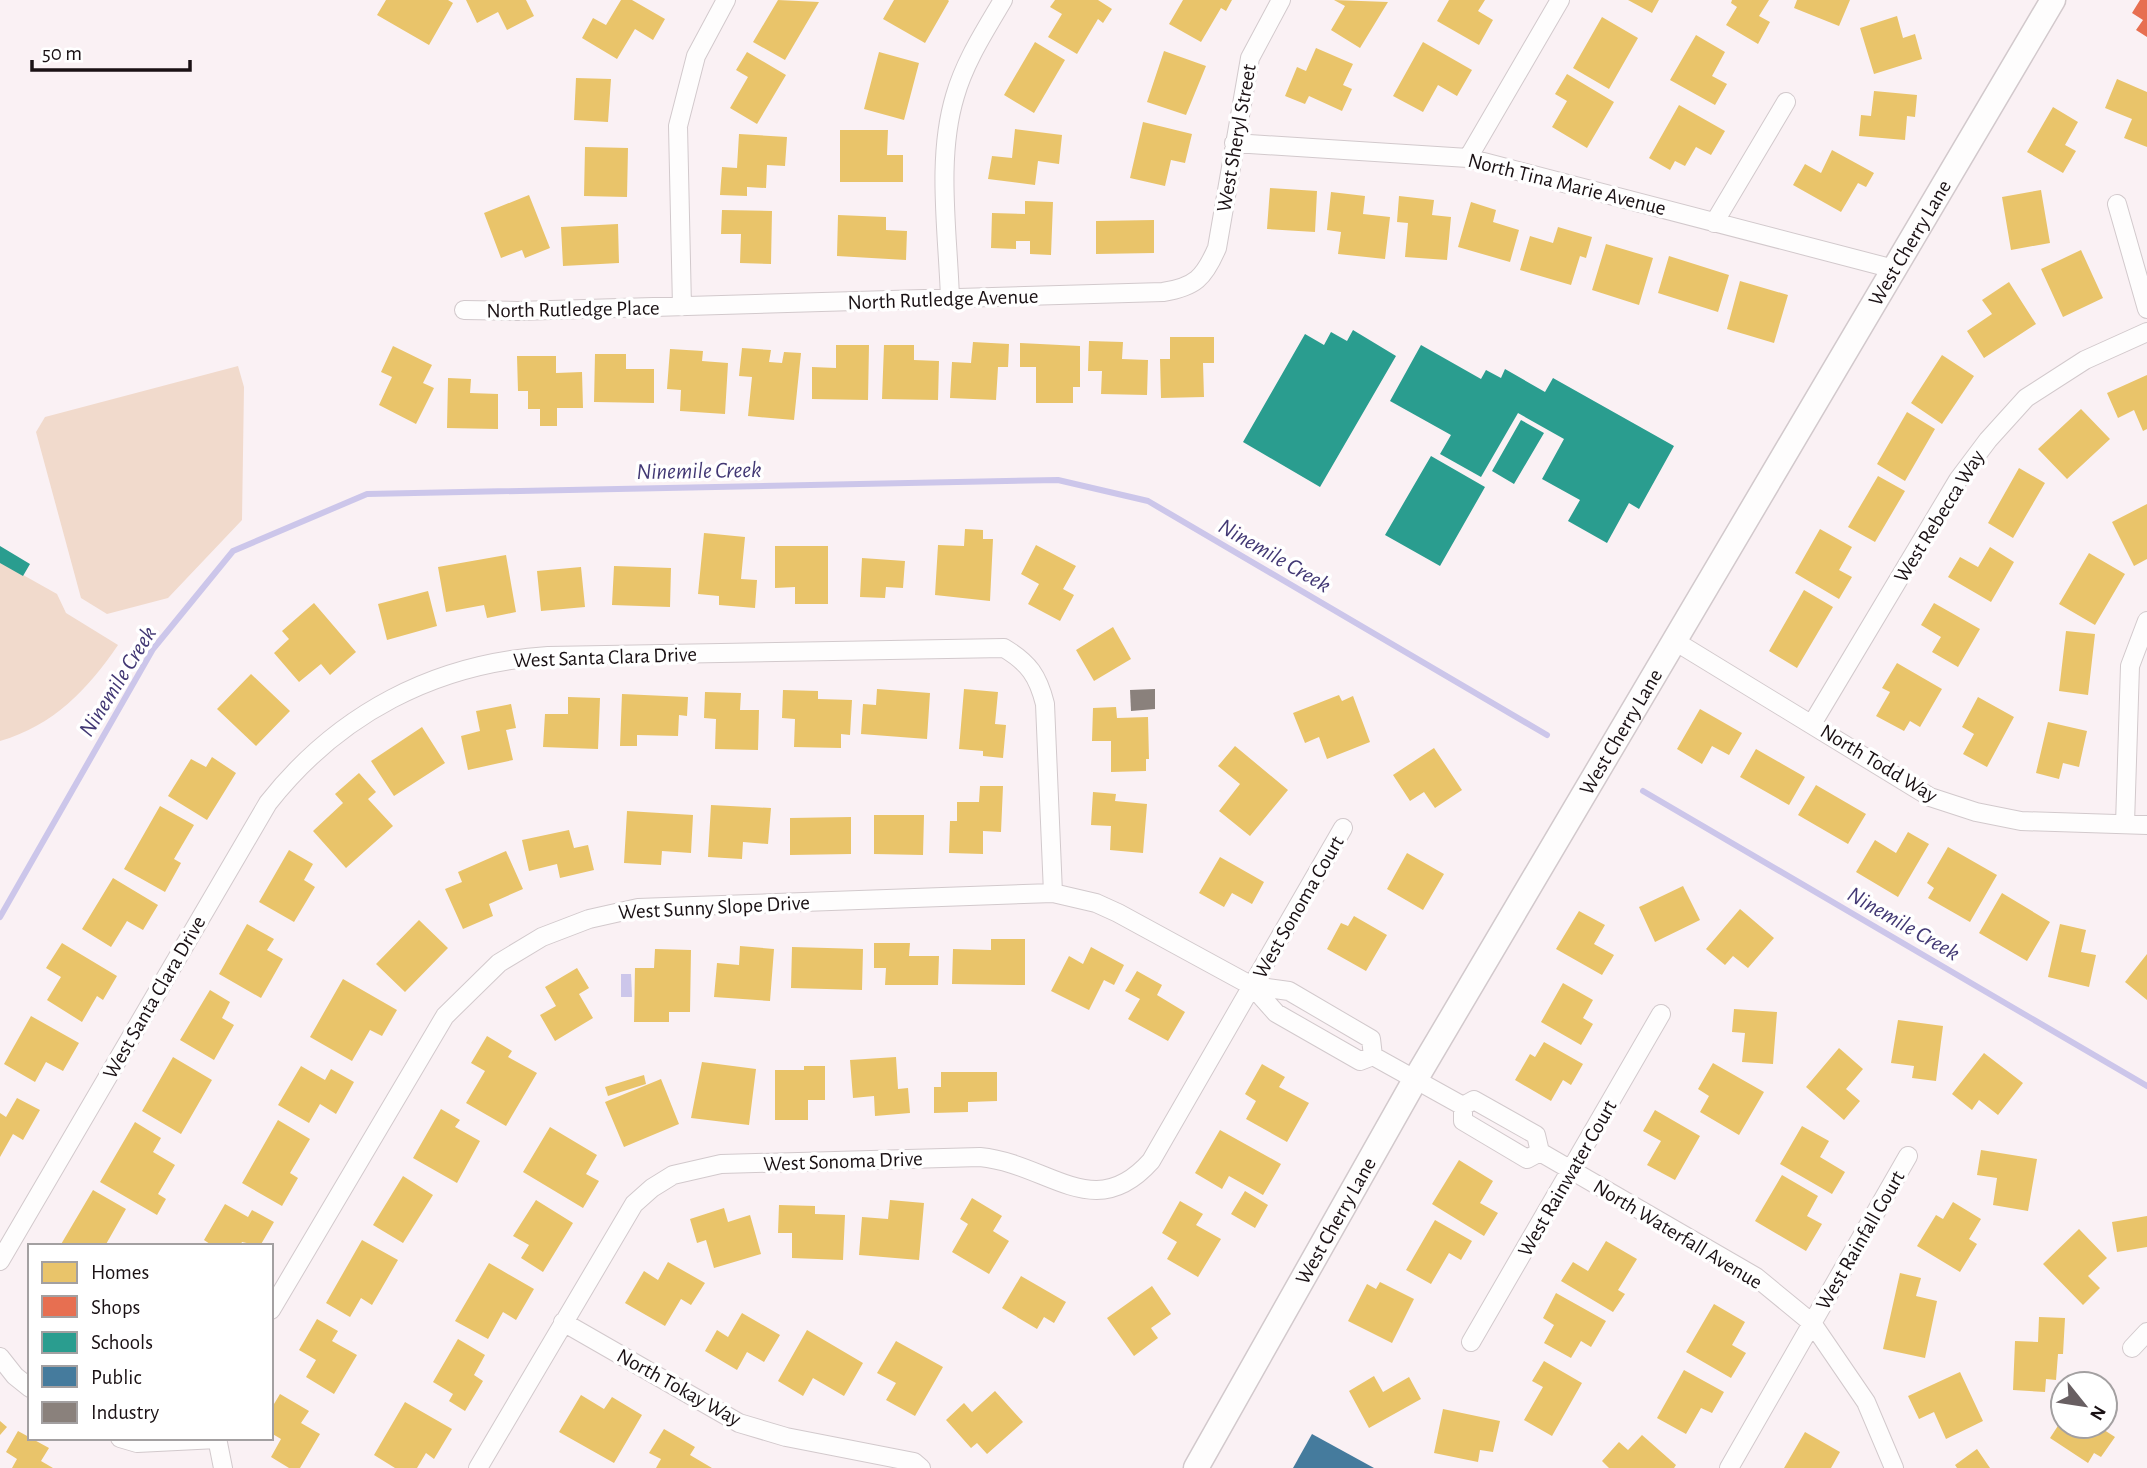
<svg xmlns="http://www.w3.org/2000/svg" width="2147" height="1468" font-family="'Alegreya Sans',sans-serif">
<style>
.green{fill:#f1dacc}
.water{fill:#ccc6ea}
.homes{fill:#e9c46a}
.shops{fill:#e76f51}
.schools{fill:#2a9d8f}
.public{fill:#457b9d}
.industry{fill:#8a817c}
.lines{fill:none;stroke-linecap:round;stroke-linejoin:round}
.stream{stroke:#ccc6ea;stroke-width:6}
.minor-casing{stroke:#d2c9cc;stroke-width:20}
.secondary-casing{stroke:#d2c9cc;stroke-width:27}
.minor{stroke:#fefdfd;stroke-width:18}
.secondary{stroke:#fefdfd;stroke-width:24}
.labels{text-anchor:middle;stroke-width:7;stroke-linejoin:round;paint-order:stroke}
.street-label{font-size:21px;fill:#1a1114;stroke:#fff}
.water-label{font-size:23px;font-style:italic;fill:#423874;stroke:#fff}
</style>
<rect width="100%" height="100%" fill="#faf1f4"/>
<!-- green -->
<path class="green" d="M238 366 244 387 242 520 168 598 107 614 81 598 36 432 45 417Z
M0 562 57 594 66 613 118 645C88 689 53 726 0 741Z"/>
<!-- water -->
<path class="water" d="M621 974H631L632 997H621Z"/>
<!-- homes -->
<path class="homes" d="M386 0H448L453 3 429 45 377 15Z
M466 0H526L534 16 507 30 498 12 477 23Z
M621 0H632L665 19 653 40 635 29 617 59 582 38 593 18 606 25Z
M778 0 819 2 785 60 753 42Z
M894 0H948L949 1 925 43 883 19Z
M1055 0H1098L1112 9 1103 23 1098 19 1077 54 1048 37 1062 14 1050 7Z
M1183 0H1232L1226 11 1221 8 1201 42 1169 24Z
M1334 0 1388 2 1360 48 1331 30 1345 6Z
M1449 0H1485L1478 11 1493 20 1479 45 1437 21Z
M1628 0H1659L1652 13Z
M1732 0H1769L1759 16 1770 22 1758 44 1726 25 1737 7 1731 3Z
M1797 0H1850L1839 26 1794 8Z
M1897 16 1903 38 1915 34 1922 59 1874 74 1860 28Z
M1602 17 1638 38 1609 89 1573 68Z
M1696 35 1725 52 1712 76 1727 84 1715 105 1670 80Z
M1035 42 1065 60 1034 113 1004 95Z
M1423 42 1472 70 1457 96 1438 85 1423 112 1393 96Z
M1316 48 1353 64 1343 85 1352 89 1342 111 1309 96 1305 104 1285 96 1297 67 1306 71Z
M1164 51 1206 66 1186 115 1147 102Z
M747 52 786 75 757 124 730 108 748 77 736 70Z
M879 52 919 63 904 120 864 109Z
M1567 74 1614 102 1587 148 1552 127 1567 101 1555 94Z
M576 78 611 79 608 122 574 120Z
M2117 79 2147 92V147L2124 138 2132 119 2105 108Z
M1874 91 1917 95 1915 117 1907 116 1905 140 1859 136 1861 115 1871 116Z
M1679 105 1725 131 1711 155 1696 147 1685 166 1675 161 1670 170 1649 158Z
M2053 107 2078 122 2065 145 2076 151 2063 173 2027 152Z
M1143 122 1192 134 1185 163 1171 160 1165 186 1130 178Z
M1015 129 1062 135 1059 164 1038 161 1035 185 988 179 992 156 1012 158Z
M840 130H888L887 155H903V182H840Z
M739 134 787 137 785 166 767 165 766 188 747 187V196L720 195 722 167 737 168Z
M585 147 628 148 627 197 584 196Z
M1832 150 1874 173 1866 187 1858 183 1841 212 1793 185 1805 164 1821 173Z
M1270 188 1317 191 1315 232 1267 229Z
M2041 190 2050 243 2011 250 2002 197Z
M1331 192 1365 196 1363 214 1390 217 1385 259 1338 254 1341 232 1327 230Z
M529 195 550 248 525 258 522 250 501 258 484 213Z
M1399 196 1434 200 1432 215 1451 217 1447 260 1405 257 1408 223 1397 222Z
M1025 201 1053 202 1051 255 1030 254V241H1016V249L991 248 992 213 1025 214Z
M1471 202 1496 210 1493 222 1519 230 1510 262 1458 247Z
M722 210 772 211 771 264 740 263 741 234H721Z
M838 215 886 217V230L907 231 906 260 837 256Z
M1154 220V253L1096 254V221Z
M618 224 619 263 563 266 561 227Z
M1558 227 1592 237 1586 258 1580 256 1571 285 1520 270 1530 236 1553 243Z
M1606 244 1653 258 1639 305 1592 290Z
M2081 250 2103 298 2063 317 2041 269Z
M1669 256 1729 275 1718 312 1658 293Z
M1740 281 1788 295 1774 343 1727 329Z
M2009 282 2036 324 1984 358 1967 331 1992 314 1982 300Z
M1170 337H1214V363H1203L1204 397 1161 398 1160 359H1170Z
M1089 341 1123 342 1122 359 1148 360 1147 395 1101 394 1102 371H1088Z
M973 342 1009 344 1008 367H998L996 400 950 398 952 362 971 363Z
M1020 343 1080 346V387H1073V403H1036V367H1020Z
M836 345H869L868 400 812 399V367L836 368Z
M884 345H914V360L939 361 938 400 882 399Z
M393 346 432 365 423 383 434 388 416 424 379 405 392 377 381 372Z
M742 348 771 350 769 362 782 363 784 352 801 353 794 420 748 416 752 377 739 376Z
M670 349 703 351 702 361 728 363 725 414 680 411 681 390 667 389Z
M595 354H626V369H654V403L594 402Z
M1942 355 1974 376 1942 424 1911 403Z
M517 356H556V373L582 372 583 408H557V426H540V409H528V391H518Z
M2147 375V429L2143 431 2134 410 2118 418 2107 393Z
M448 378 471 379 470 393 498 394V429L447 428Z
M2081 409 2110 439 2067 479 2038 449Z
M1907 412 1935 429 1905 481 1877 464Z
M2019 468 2045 483 2013 538 1988 523Z
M1878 476 1905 491 1875 542 1848 527Z
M2147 504V559L2134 566 2112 522Z
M965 529 983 530V539H993L990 601 935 595 938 545 964 546Z
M1820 529 1852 547 1839 570 1852 577 1839 599 1795 573Z
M704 533 745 537 741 579 757 580 755 608 719 605V596L698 594Z
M1036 545 1076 566 1063 589 1074 595 1060 621 1028 604 1039 584 1021 574Z
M775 546H828V604H795V587L775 588Z
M1990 547 2014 562 1991 602 1948 577 1960 557 1978 567Z
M2089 553 2125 574 2095 625 2059 604Z
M506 555 516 612 487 618 484 605 446 612 438 567Z
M862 558 905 561 903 588 886 587 885 598 860 597Z
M614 566 671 568 670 607 612 605Z
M581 567 585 607 541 611 537 571Z
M1804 590 1833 607 1797 668 1769 651Z
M428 591 437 626 387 640 378 604Z
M314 603 356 652 330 675 321 664 299 682 274 653 289 639 282 631Z
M1934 603 1980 629 1958 667 1932 652 1941 637 1921 625Z
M1113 627 1131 659 1094 681 1076 650Z
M2066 631 2095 634 2088 695 2059 691Z
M1897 663 1942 689 1920 727 1910 721 1904 731 1876 716 1890 692 1882 688Z
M251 674 290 711 256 746 217 709Z
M877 689 930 693 927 739 861 734 863 704 876 705Z
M964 689 998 692 995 724 1006 725 1003 758 983 756V751L959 749Z
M783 690 818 691V699L852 700 850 735 841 734V748L794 747 795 719 782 718Z
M705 692 741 693 740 710H759L758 750 715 749 716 719 704 718Z
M622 694 688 697 687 716 679 715 678 736 637 735V746H620Z
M1339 695 1342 701 1353 696 1370 742 1327 759 1319 737 1305 743 1293 713Z
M568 697 600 698 598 749 543 747 545 714H568Z
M1978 697 2014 717 1987 767 1963 754 1974 734 1962 727Z
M511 704 516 728 506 730 513 760 468 770 461 736 480 731 476 711Z
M1116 707 1117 718 1148 717 1149 759H1146V771L1111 772V741H1092L1093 708Z
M1700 709 1742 733 1729 755 1712 746 1702 764 1677 749Z
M2048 722 2087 731 2079 767 2063 763 2059 779 2036 773Z
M422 727 445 763 394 796 371 761Z
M1235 746 1288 790 1250 836 1219 811 1240 784 1218 766Z
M1434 748 1462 790 1435 808 1424 792 1410 801 1393 775Z
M1756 749 1805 777 1789 805 1740 777Z
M212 757 236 773 207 820 168 796 191 759 206 767Z
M359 773 376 792 368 799 393 826 346 868 313 831 343 803 335 794Z
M1816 785 1866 814 1848 844 1798 815Z
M980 786H1003L1001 832 983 831V854L949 853 950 821H957V802H979Z
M1093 792 1116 794 1115 801 1147 804 1143 853 1110 850 1111 826 1091 825Z
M711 805 771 808 768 844 743 842 742 859 708 857Z
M160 806 194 825 174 859 181 863 165 892 124 869Z
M627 811 693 815 691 853 662 851 661 865 624 863Z
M874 815H924L923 855 874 854Z
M851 817V854L790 855V818Z
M569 830 574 848 588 845 594 870 560 878 557 864 529 871 522 840Z
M1908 832 1929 844 1898 897 1856 872 1875 840 1896 853Z
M1948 847 1997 875 1970 922 1928 898 1934 888 1927 883Z
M289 850 313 864 304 880 315 887 294 922 259 902Z
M506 851 523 889 489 904 493 916 463 929 445 889 462 882 458 872Z
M1407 853 1444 874 1423 910 1387 889Z
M1220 857 1264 882 1252 904 1232 893 1224 907 1199 893Z
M113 878 158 905 143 930 127 921 111 947 82 929Z
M1683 886 1700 920 1655 942 1639 907Z
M2002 893 2050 922 2027 961 1979 933Z
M1740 909 1774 938 1748 968 1733 956 1725 965 1706 949Z
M1579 911 1605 925 1594 944 1614 955 1602 975 1556 949Z
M1354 916 1387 935 1366 971 1327 949 1341 923 1348 926Z
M419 920 448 948 405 992 376 964Z
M247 924 274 939 267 950 283 959 261 998 219 974Z
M2060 924 2086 930 2081 952 2096 955 2089 987 2048 977Z
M991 939H1025V985L952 984 953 949 991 950Z
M62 943 117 976 103 1000 97 996 82 1022 47 1000 61 977 46 968Z
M874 943H910L909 956H939L938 985H885L886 968H874Z
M740 946 774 949 770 1001 714 997 717 963 739 965Z
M792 947 863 949 862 990 791 988Z
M1091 947 1124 965 1114 985 1104 980 1089 1010 1051 991 1069 956 1083 964Z
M655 949 691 950 690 1012H669V1022H634L635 968H654Z
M2147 954V1000L2125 982Z
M577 968 589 988 579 994 593 1018 555 1041 540 1015 556 1006 545 987Z
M1137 971 1162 985 1157 995 1185 1012 1168 1041 1128 1019 1140 999 1125 991Z
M343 979 397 1010 382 1036 370 1030 352 1061 310 1037Z
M1563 983 1593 1000 1583 1018 1593 1024 1581 1045 1541 1022Z
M210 990 230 1002 222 1018 234 1025 214 1060 180 1040Z
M1734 1009 1777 1012 1773 1064 1742 1062 1745 1033 1732 1032Z
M31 1016 79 1043 63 1071 46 1062 35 1082 4 1064Z
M1898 1020 1943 1026 1936 1081 1912 1078 1914 1066 1891 1063Z
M487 1036 512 1051 508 1057 537 1073 506 1126 466 1103 485 1071 471 1063Z
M1544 1042 1583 1064 1571 1085 1563 1080 1551 1101 1515 1080 1530 1054 1535 1057Z
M1839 1048 1863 1069 1846 1089 1860 1101 1844 1120 1806 1087Z
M1984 1053 2023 1083 1998 1115 1979 1100 1972 1110 1952 1094Z
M173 1057 212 1080 181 1134 142 1111Z
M896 1057 898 1089 908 1088 910 1113 875 1116 874 1096 853 1098 850 1060Z
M702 1062 756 1069 749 1125 691 1118Z
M1713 1063 1764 1092 1739 1135 1700 1112 1709 1096 1698 1089Z
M1262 1064 1285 1077 1279 1087 1309 1103 1287 1142 1246 1119 1256 1101 1245 1094Z
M301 1066 325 1080 331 1069 354 1082 336 1114 320 1104 309 1123 278 1105Z
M804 1066H825V1100H808V1120H775V1070H804Z
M941 1072H997V1101L968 1102V1112L934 1113V1087H941Z
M644 1075 646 1084 608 1096 605 1087Z
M661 1079 679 1124 624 1147 605 1102Z
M17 1098 40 1110 23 1140 13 1134 0 1157V1113L6 1117Z
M441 1109 460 1120 455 1127 480 1141 457 1183 413 1158Z
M1655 1110 1700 1136 1675 1180 1647 1165 1661 1141 1643 1131Z
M278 1120 310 1139 290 1173 298 1178 282 1206 242 1183Z
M135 1122 161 1138 153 1152 175 1165 158 1194 166 1199 157 1215 100 1182Z
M1802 1126 1829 1141 1820 1157 1845 1172 1832 1194 1780 1164Z
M550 1127 597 1155 586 1174 599 1181 583 1208 523 1172Z
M1220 1130 1281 1164 1263 1195 1229 1176 1222 1189 1195 1173Z
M1981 1150 2037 1159 2028 1211 1993 1205 1997 1178 1977 1175Z
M1459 1160 1493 1181 1480 1203 1498 1213 1484 1236 1432 1204Z
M1782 1175 1818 1196 1807 1216 1822 1224 1806 1251 1755 1221Z
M403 1176 433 1195 403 1243 373 1225Z
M93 1190 126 1209 105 1246H60Z
M1245 1191 1268 1205 1255 1228 1231 1214Z
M972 1198 1002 1216 993 1231 1009 1241 989 1274 952 1252 968 1224 960 1219Z
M536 1200 573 1223 543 1272 521 1258 529 1245 513 1236Z
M890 1200 924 1203 919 1260 859 1255 862 1217 888 1219Z
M1180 1201 1203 1214 1196 1225 1221 1239 1198 1277 1167 1259 1177 1242 1162 1233Z
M1953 1202 1981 1219 1969 1239 1977 1244 1960 1272 1917 1246 1936 1215 1943 1219Z
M225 1204 248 1217 252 1210 274 1222 260 1246 242 1242 240 1246H213L204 1240Z
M779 1205 815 1206V1214L845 1215 843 1260 792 1258V1233H778Z
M724 1208 728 1222 750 1215 761 1254 714 1268 706 1240 697 1243 690 1219Z
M2147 1216V1247L2117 1252 2112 1222Z
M1435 1220 1472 1241 1461 1260 1449 1253 1431 1284 1406 1270Z
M2079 1229 2107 1258 2088 1276 2100 1288 2083 1305 2043 1264Z
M362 1240 398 1260 372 1305 361 1298 350 1317 326 1303Z
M1606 1241 1637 1259 1618 1290 1625 1294 1613 1312 1561 1281 1573 1262 1588 1271Z
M668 1262 705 1283 691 1305 681 1299 665 1326 625 1303 644 1271 658 1280Z
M489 1263 534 1289 516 1320 503 1312 488 1339 455 1321Z
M1900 1273 1921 1278 1916 1296 1937 1301 1925 1358 1883 1349Z
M1021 1276 1066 1302 1054 1323 1044 1317 1037 1329 1002 1308Z
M1380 1282 1414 1299 1392 1343 1348 1321 1367 1284 1376 1289Z
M1152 1286 1171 1314 1151 1328 1158 1338 1134 1356 1107 1318Z
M1556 1293 1606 1321 1591 1347 1581 1341 1571 1358 1544 1343 1554 1325 1543 1318Z
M1714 1304 1745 1322 1732 1345 1746 1353 1731 1378 1686 1352Z
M742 1313 780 1335 764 1362 747 1352 737 1370 705 1351 717 1330 728 1337Z
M2039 1317 2065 1318 2063 1354H2058L2056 1380 2046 1379 2045 1392 2013 1390 2015 1341 2038 1342Z
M317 1319 338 1331 332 1341 357 1355 334 1394 306 1377 316 1360 299 1350Z
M807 1330 863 1363 844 1396 813 1378 803 1396 778 1381Z
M458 1339 485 1355 474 1375 483 1381 465 1411 449 1401 453 1394 433 1382Z
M896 1341 943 1367 915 1416 886 1400 896 1383 877 1373Z
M1544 1361 1582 1383 1552 1436 1524 1420 1543 1387 1532 1381Z
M1684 1370 1724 1392 1712 1413 1701 1408 1686 1434 1657 1418Z
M1960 1372 1983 1421 1946 1439 1934 1412 1919 1419 1908 1396Z
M1374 1376 1383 1392 1409 1377 1421 1399 1369 1428 1349 1391Z
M995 1391 1023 1422 987 1454 977 1443 971 1448 946 1420 964 1403 972 1412Z
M280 1394 309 1411 301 1423 320 1434 300 1468H289L271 1457 281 1439 271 1433V1409Z
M581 1395 604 1409 612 1397 642 1415 614 1463 559 1432Z
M2063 1400V1416L2056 1412Z
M405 1402 452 1429 434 1459 426 1453 417 1468H395L374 1455Z
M1443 1409 1500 1421 1493 1452 1480 1450 1478 1462 1434 1453Z
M2063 1418V1426H2098L2115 1437 2101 1457 2094 1453 2088 1463 2050 1438Z
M0 1421 7 1427 0 1435Z
M664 1429 695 1447 690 1455 712 1468H656L661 1459 649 1453Z
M18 1431 49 1448 41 1461 53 1468H12L17 1459 6 1452Z
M1805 1432 1840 1452 1831 1468H1784Z
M1642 1435 1676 1465 1674 1468H1609L1602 1461 1619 1442 1628 1450Z
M1977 1449 1990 1468H1957L1955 1465Z"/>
<!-- shops -->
<path class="shops" d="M2140 0H2147V37L2136 30 2143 20 2132 13Z"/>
<!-- schools -->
<path class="schools" d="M1353 330 1396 356 1320 487 1243 442 1305 334 1324 345 1331 332 1347 341Z
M1421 345 1481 379 1486 370 1501 378 1505 369 1545 392 1553 378 1674 446 1639 509 1629 503 1607 543 1568 521 1580 500 1542 479 1564 439 1518 413 1481 477 1440 454 1451 435 1390 401Z
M1521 420 1544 433 1514 484 1492 471Z
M1431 456 1485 487 1440 566 1385 535Z
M0 546 30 564 23 576 0 563Z"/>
<!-- public -->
<path class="public" d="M1312 1434 1374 1468H1293Z"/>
<!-- industry -->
<path class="industry" d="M1155 689V709L1131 711 1130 690Z"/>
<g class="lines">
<!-- stream -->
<path class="stream" d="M1643 791 2147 1086
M0 917 153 649 233 551 367 494 1058 480 1148 501 1547 735"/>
<defs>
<path id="minor" d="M1234 143 1468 158 1894 269
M1468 158 1560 0
M2117 204 2147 309
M1714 223 1786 102
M950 299C948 233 936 159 955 96 965 61 985 31 1003 0
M682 307 678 126 696 56 726 0
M464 310 517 311 1163 292C1195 287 1204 278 1217 248L1250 58 1281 0
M1673 640 1930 797 1976 812 2021 821 2147 825
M1812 724 1958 480 1988 440 2026 398 2085 360 2147 332
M2125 824 2130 666 2147 621
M1373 1056 1463 1106
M1474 1100 1536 1135 1540 1152 1527 1159 1463 1121V1106Z
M1540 1152 1756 1277 1812 1323 1866 1402 1894 1468
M0 1261 268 803C338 714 435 663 548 656L1004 648C1029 663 1038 676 1045 704L1053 893
M271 1310 445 1016 499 963 542 937 589 919 638 908 1053 893 1096 903 1118 913 1252 986 1276 1013 1360 1061 1373 1056 1371 1039 1289 991 1252 986
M563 1322 739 1423 786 1437 914 1462 921 1468
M1471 1342 1661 1014
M2132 1348 2147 1332
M0 1357 15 1376 30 1388
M120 1438 137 1443 217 1439
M217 1438 223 1468
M478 1468 634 1204 652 1188 673 1175 721 1164 980 1157C1050 1164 1094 1225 1151 1161L1343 828
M1729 1468 1908 1156"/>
<g id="secondary">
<path id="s1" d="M1196 1468 1415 1080 2053 0"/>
</g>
</defs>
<!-- minor casing -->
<use href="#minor" class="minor-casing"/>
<!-- secondary casing -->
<use href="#secondary" class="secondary-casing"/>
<!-- minor -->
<use href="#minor" class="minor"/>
<!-- secondary -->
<use href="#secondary" class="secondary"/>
</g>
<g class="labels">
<!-- street labels -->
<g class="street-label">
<text transform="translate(1236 138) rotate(-80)" y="7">West Sheryl Street</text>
<text transform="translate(1567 184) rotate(14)" y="7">North Tina Marie Avenue</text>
<text dy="7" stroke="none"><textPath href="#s1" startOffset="1418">West Cherry Lane</textPath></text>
<text transform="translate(943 299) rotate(-2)" y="7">North Rutledge Avenue</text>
<text transform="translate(573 309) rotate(-1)" y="7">North Rutledge Place</text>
<text transform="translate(1939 516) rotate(-58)" y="7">West Rebecca Way</text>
<text transform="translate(605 657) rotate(-2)" y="7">West Santa Clara Drive</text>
<text dy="7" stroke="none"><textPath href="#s1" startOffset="850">West Cherry Lane</textPath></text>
<text transform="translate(1879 763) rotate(31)" y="7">North Todd Way</text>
<text transform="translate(714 907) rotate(-3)" y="7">West Sunny Slope Drive</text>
<text transform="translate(1298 907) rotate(-60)" y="7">West Sonoma Court</text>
<text transform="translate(154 997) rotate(-60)" y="7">West Santa Clara Drive</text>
<text transform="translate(843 1161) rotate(-2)" y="7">West Sonoma Drive</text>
<text transform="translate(1567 1178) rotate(-60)" y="7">West Rainwater Court</text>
<text dy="7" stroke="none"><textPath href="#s1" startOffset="284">West Cherry Lane</textPath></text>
<text transform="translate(1678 1234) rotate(31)" y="7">North Waterfall Avenue</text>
<text transform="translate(1860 1240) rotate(-60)" y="7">West Rainfall Court</text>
<text transform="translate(679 1387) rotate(29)" y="7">North Tokay Way</text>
</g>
<!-- water labels -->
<g class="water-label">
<text transform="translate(699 470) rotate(-1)" y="8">Ninemile Creek</text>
<text transform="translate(1275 555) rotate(30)" y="8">Ninemile Creek</text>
<text transform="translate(117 681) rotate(-58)" y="8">Ninemile Creek</text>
<text transform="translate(1904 923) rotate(30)" y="8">Ninemile Creek</text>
</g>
</g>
<!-- legend -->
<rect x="28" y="1244" width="245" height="196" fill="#ffffff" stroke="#a3a0a1" stroke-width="2"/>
<rect x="42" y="1262" width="35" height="21" fill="#e9c46a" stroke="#a3a0a1" stroke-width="2"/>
<text x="91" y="1279" font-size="21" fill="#1a1114">Homes</text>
<rect x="42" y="1296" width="35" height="21" fill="#e76f51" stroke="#a3a0a1" stroke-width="2"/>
<text x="91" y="1314" font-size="21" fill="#1a1114">Shops</text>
<rect x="42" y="1332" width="35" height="21" fill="#2a9d8f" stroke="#a3a0a1" stroke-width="2"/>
<text x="91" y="1349" font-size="21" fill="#1a1114">Schools</text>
<rect x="42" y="1366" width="35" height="21" fill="#457b9d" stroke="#a3a0a1" stroke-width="2"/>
<text x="91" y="1384" font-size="21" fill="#1a1114">Public</text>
<rect x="42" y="1402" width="35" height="21" fill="#8a817c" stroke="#a3a0a1" stroke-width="2"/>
<text x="91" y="1419" font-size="21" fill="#1a1114">Industry</text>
<!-- north arrow -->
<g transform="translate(2084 1405) rotate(120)"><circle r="33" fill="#ffffff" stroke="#a3a0a1" stroke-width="2"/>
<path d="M0-5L12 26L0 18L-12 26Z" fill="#685f62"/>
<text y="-10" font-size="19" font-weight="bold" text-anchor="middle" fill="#1a1114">N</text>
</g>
<!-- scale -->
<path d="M32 60v10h158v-10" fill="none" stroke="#1a1114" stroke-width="3.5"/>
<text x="42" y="60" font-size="21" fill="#1a1114" stroke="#ffffff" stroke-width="5" paint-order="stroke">50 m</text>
</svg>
